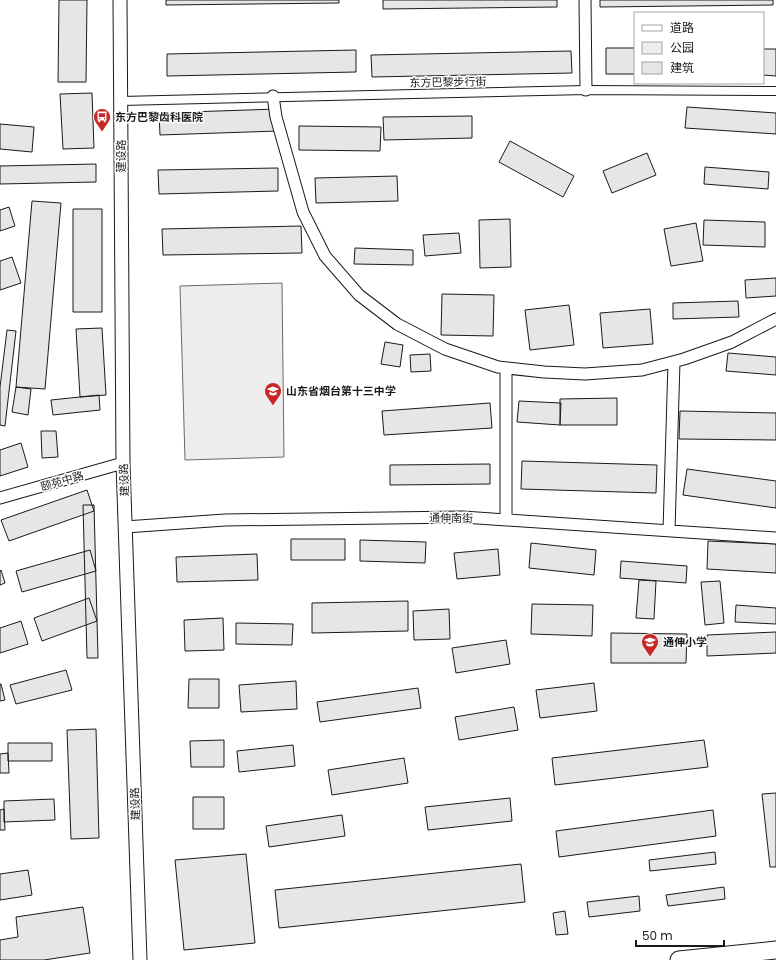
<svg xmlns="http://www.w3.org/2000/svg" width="776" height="960" font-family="Poppins,'Noto Sans SC',sans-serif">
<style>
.green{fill:#ededed;stroke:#6a6a6a}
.building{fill:#e6e6e6;stroke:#1a1a1a}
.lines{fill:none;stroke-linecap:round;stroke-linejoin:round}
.pedestrian-casing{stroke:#1a1a1a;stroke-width:10}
.minor-casing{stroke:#1a1a1a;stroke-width:13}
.tertiary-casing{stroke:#1a1a1a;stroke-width:15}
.primary-casing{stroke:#1a1a1a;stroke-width:19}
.pedestrian{stroke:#fff;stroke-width:8}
.minor{stroke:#fff;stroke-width:11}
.tertiary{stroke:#fff;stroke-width:13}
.primary{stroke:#fff;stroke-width:17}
.labels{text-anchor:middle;stroke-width:3;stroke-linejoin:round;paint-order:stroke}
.street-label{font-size:11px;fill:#1a1a1a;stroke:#fff}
.poi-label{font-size:11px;font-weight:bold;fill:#1a1a1a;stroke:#fff;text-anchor:start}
</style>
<rect width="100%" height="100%" fill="#fff"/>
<!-- green -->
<path class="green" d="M282 283 284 457 185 460 180 286Z"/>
<!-- building -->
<path class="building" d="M59 0H87L86 82H58Z
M166 0H339V3L166 5Z
M383 0H557V7L383 9Z
M600 0H773V5L600 7Z
M606 48H635V74H606Z
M763 49H776V76L763 75Z
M356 50V72L167 76V54Z
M571 51 572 73 372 77 371 55Z
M92 93 94 148 63 149 60 94Z
M687 107 776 113V134L685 128Z
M277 109 278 131 160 135 159 113Z
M472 116V138L384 140 383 117Z
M0 124 34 127 32 152 0 149Z
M299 126 381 127 380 151 299 150Z
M510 141 574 176 563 197 499 162Z
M647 153 656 175 612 193 603 171Z
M96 164V182L0 184V166Z
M705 167 769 172 768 189 704 184Z
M278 168V191L159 194 158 170Z
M397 176 398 201 316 203 315 178Z
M32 201 61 203 45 389 16 387Z
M9 207 15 226 0 231V210Z
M73 209H102V312H73Z
M510 219 511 267 480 268 479 220Z
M704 220 765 222V247L703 245Z
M696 223 703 261 671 266 664 229Z
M301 226 302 253 163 255 162 229Z
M459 233 461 253 425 256 423 235Z
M355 248 413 250V265L354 264Z
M12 257 21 283 0 290V261Z
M776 278V296L746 298 745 280Z
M442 294 494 295 493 336 441 335Z
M738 301 739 317 673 319V303Z
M569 305 574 345 530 350 525 310Z
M650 309 653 344 603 348 600 313Z
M102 328 106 395 80 397 76 329Z
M7 330 16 331 5 426 0 425V387Z
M385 342 403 345 400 367 381 364Z
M728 353 776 357V375L726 371Z
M430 354 431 371 411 372 410 355Z
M16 387 31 389 28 415 12 412Z
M99 395 100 410 53 415 51 400Z
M617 398V425H560V399Z
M519 401 561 403 560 425 517 422Z
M490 403 492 428 384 435 382 411Z
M680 411 776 413V440L679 439Z
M41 431H56L58 457 42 458Z
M21 443 28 467 0 476V450Z
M522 461 657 465 656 493 521 489Z
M490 464V484L390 485V465Z
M687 469 776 481V508L683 495Z
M87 490 94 511 9 541 1 520Z
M83 505H94L98 658H87Z
M291 539H345V560H291Z
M360 540 426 542 425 563 360 561Z
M708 541 776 544V573L707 569Z
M531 543 596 550 594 575 529 568Z
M498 549 500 575 457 579 454 553Z
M90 550 96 571 22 592 16 571Z
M257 554 258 580 177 582 176 557Z
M621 561 687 566 686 583 620 578Z
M1 570 5 583 0 585V571Z
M639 580 656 581 654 619 636 618Z
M720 581 724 623 705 625 701 582Z
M89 598 97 621 42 641 34 618Z
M408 601V631L312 633V603Z
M532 604 593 605 592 636 531 634Z
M736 605 776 608V624L735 622Z
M449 609 450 639 414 640 413 611Z
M223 618 224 650 185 651 184 620Z
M21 621 28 644 0 653V628Z
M236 623 293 624 292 645 236 644Z
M776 632V653L707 656V635Z
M611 633 687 634 686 663H611Z
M506 640 510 664 456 673 452 648Z
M66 670 72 690 16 704 10 685Z
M189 679H219V708H188Z
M296 681 297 709 241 712 239 685Z
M594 683 597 711 540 718 536 690Z
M0 684H1L5 700 0 701Z
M418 688 421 708 320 722 317 702Z
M514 707 518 730 459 740 455 717Z
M96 729 99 838 71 839 67 730Z
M224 740V767H191L190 741Z
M704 740 708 767 555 785 552 758Z
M8 743H52V761H8Z
M293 745 295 766 239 772 237 751Z
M8 753 9 773H0V754Z
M404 758 408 783 332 795 328 770Z
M776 793V867H770L762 794Z
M193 797H224V829H193Z
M510 798 512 821 428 830 425 807Z
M54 799 55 820 4 822V801Z
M4 809 5 830H0V810Z
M713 810 716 836 559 857 556 831Z
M342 815 345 836 269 847 266 826Z
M715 852 716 864 650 871 649 860Z
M246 854 255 943 184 950 175 860Z
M521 864 525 902 279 928 275 890Z
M28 870 32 895 0 900V874Z
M724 887 725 899 668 906 666 895Z
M639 896 640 911 589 917 587 902Z
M83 907 90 953 44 960H0V940L18 937 16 917Z
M565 911 568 934 556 935 553 913Z"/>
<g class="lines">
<defs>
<path id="pedestrian" d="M121 101 586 90 776 91"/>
<path id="minor" d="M585 0 586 90
M273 96 276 117 303 212 325 256 359 295 397 324 445 349 498 367 544 372 585 374 642 370 684 359 732 342 776 319
M0 498 123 463
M506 520V368
M125 527 225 520 463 517 776 538
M669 531 674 362"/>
<path id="tertiary" d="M120 0 123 463 140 960"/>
<path id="primary" d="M679 960 776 950"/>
</defs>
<!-- pedestrian casing -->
<use href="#pedestrian" class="pedestrian-casing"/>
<!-- minor casing -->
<use href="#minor" class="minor-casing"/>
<!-- tertiary casing -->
<use href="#tertiary" class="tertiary-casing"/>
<!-- primary casing -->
<use href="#primary" class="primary-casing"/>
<!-- pedestrian -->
<use href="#pedestrian" class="pedestrian"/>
<!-- minor -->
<use href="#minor" class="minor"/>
<!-- tertiary -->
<use href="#tertiary" class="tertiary"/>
<!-- primary -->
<use href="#primary" class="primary"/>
</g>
<!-- icons -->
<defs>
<symbol id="bus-pin" viewBox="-11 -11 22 30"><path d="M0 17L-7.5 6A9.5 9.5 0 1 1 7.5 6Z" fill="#c62828" stroke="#fff"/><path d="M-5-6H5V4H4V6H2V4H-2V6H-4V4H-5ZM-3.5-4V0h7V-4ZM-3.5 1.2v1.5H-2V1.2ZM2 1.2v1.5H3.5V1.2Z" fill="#fff"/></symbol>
<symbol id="school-pin" viewBox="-11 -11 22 30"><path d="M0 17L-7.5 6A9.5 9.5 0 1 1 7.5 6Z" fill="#c62828" stroke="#fff"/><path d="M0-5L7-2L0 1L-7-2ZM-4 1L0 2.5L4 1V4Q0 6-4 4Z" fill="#fff"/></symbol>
</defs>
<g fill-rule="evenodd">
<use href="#bus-pin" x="92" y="107" width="20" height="27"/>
<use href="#school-pin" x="263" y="381" width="20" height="27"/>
<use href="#school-pin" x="640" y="632" width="20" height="27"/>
</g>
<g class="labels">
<!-- street labels -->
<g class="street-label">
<text transform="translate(448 82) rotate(-1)" y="4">东方巴黎步行街</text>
<text transform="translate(121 156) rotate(-90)" y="4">建设路</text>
<text transform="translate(124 480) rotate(-92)" y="4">建设路</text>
<text transform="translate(62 481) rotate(-16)" y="4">颐苑中路</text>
<text transform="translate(451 518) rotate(1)" y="4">通伸南街</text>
<text transform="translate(135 804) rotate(-92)" y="4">建设路</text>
</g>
<!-- poi labels -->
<g class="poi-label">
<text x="115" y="121">东方巴黎齿科医院</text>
<text x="286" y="395">山东省烟台第十三中学</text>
<text x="663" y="646">通伸小学</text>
</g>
</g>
<!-- legend -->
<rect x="634" y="12" width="130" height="72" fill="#ffffff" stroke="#a3a3a3"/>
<rect x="642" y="25" width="20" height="6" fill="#ffffff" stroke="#a3a3a3"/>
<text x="670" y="32" font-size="12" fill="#1a1a1a">道路</text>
<rect x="642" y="42" width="20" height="12" fill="#ededed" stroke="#a3a3a3"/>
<text x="670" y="52" font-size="12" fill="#1a1a1a">公园</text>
<rect x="642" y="62" width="20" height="12" fill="#e6e6e6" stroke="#a3a3a3"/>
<text x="670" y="72" font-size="12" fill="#1a1a1a">建筑</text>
<!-- scale -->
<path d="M636 940v6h88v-6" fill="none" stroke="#1a1a1a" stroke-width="2"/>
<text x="642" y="940" font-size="12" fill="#1a1a1a" stroke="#ffffff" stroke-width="3" paint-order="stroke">50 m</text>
</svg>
